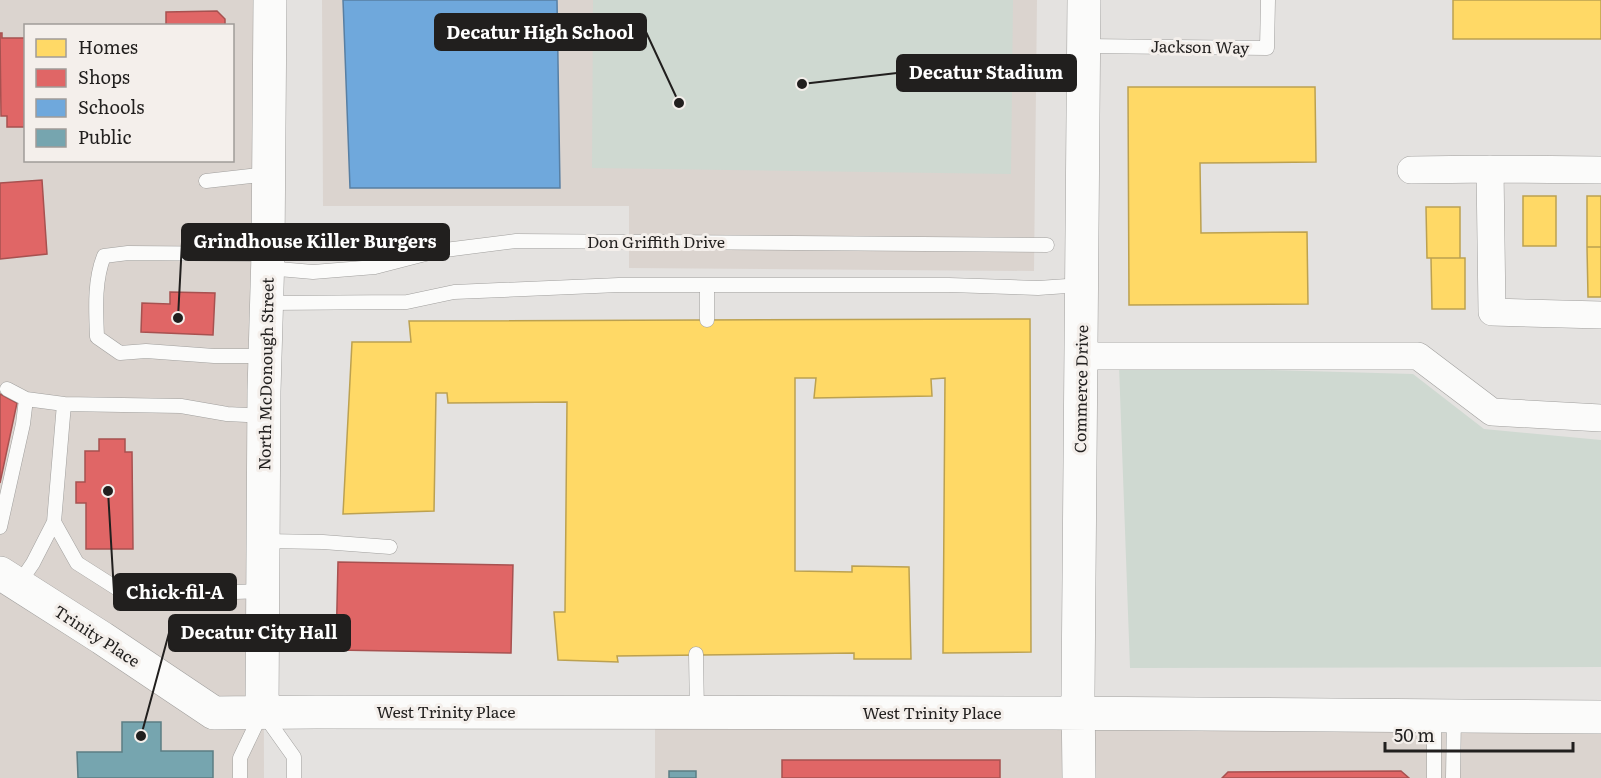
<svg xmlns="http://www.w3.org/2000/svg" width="1601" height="778" font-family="Literata,serif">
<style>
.built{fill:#dbd4cf;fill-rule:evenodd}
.green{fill:#cfd9d1}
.homes{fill:#ffd966;stroke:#bca150;stroke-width:1.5}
.shops{fill:#e06666;stroke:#a75150;stroke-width:1.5}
.schools{fill:#6fa8dc;stroke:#587fa3;stroke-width:1.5}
.public{fill:#76a5af;stroke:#5c7d84;stroke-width:1.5}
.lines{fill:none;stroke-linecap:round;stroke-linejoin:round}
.lane-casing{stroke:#a09f9d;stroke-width:15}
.street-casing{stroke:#a09f9d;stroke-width:28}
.secondary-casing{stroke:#a09f9d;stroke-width:34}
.lane{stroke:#fbfbfa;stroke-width:14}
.street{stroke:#fbfbfa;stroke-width:27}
.secondary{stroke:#fbfbfa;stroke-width:33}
.labels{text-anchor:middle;stroke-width:6;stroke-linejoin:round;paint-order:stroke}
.street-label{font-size:16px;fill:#211f1e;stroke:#f4efeb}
.leader{fill:none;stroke:#211f1e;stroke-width:2}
.callout-dot{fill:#211f1e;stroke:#f4efeb;stroke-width:2}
.callout{fill:#211f1e;stroke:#211f1e;stroke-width:2}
.callout-label{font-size:18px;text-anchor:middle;font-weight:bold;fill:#fff}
</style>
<rect width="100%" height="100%" fill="#e4e2e0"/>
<!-- built -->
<path class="built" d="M0 0H262L264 778H0ZM26 26H232V160H26Z
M322 0H1037L1034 271 629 268V206H323Z
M1601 710V778H655V718Z"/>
<!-- green -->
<path class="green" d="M593 0H1013L1011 174 592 168Z
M1119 366 1413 374 1484 429 1601 440V667L1130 668Z"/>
<!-- homes -->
<path class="homes" d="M1453 0H1601V39H1453Z
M1128 87H1315L1316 162 1200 163 1201 233 1307 232 1308 304 1129 305Z
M1523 196H1556V246H1523Z
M1587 196H1601V247H1587Z
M1426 207H1460V258H1427Z
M1587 247H1601V297H1588Z
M1431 258H1465V309H1432Z
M1030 319 1031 652 943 653 945 378 931 379 932 396 814 398 816 378H795V571L852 572V566L909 567 911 659H854V653L617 656 618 662 558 660 554 612H565L567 402 448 403 447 393H436L434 511 343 514 352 342H411L409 321Z"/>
<!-- shops -->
<path class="shops" d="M217 11 225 19V26H166V12Z
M0 33H2V38H26L24 127H7V116H1Z
M42 180 47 254 0 259V183Z
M170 292 215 293 213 335 141 332 142 303 170 304Z
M0 394 17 403 0 483Z
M99 439H125V452H132L133 549H86V503H76V482H85V451H99Z
M338 562 513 565 511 653 336 650Z
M782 760H1000V778H782Z
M1401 771 1409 778H1222L1228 772Z"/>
<!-- schools -->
<path class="schools" d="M343 0H557L560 188H350Z"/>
<!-- public -->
<path class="public" d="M122 722H161V751H213V778H78L77 752H122Z
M669 771H696V778H669Z"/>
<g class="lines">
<defs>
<path id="lane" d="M1084 46 1267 48 1268 0
M206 181 268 174
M267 268 313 272 375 267 437 251 516 241 1047 245
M707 285V320
M267 303 407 302 454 292 619 285H949L1038 288 1082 285
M265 356H214L146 351 120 353 97 337C96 310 94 281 104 256L128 253 268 254
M7 389 26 399 64 404
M54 522 77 563 132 598H148L180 594 263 591
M0 527 23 424 26 399
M264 541 323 542 390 547
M18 585 33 563 54 522 64 404 181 406 227 414 264 416
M696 654 697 713
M1434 716V778
M240 778V758L262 712 294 757V778
M1453 778 1454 716"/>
<path id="street" d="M1490 169 1492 312 1601 315
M1411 170 1490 169 1601 170
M1081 356H1418L1492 412 1601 418"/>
<path id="secondary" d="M0 573 102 638 214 713 316 712 1053 713 1601 717
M262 712 264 391 268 254 270 0
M1079 778 1078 694 1084 0"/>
</defs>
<!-- lane casing -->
<use href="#lane" class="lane-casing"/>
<!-- street casing -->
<use href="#street" class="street-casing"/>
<!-- secondary casing -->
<use href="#secondary" class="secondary-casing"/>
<!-- lane -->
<use href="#lane" class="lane"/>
<!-- street -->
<use href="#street" class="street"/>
<!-- secondary -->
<use href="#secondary" class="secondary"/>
</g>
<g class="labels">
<!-- street labels -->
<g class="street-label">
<text transform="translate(1200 47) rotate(1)" y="6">Jackson Way</text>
<text x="656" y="248">Don Griffith Drive</text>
<text transform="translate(266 374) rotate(-89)" y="6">North McDonough Street</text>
<text transform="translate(1081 389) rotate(-89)" y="6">Commerce Drive</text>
<text transform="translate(97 636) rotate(33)" y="6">Trinity Place</text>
<text x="446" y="718">West Trinity Place</text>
<text x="932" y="719">West Trinity Place</text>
</g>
</g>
<!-- callouts -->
<path class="leader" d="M679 103L646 32M802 84L897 73M178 318L182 242M108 491L114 592M141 736L169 633"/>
<g class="callout-dot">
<circle cx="679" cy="103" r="6"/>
<circle cx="802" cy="84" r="6"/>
<circle cx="178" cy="318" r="6"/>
<circle cx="108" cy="491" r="6"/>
<circle cx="141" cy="736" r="6"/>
</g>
<g class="callout">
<rect x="435" y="14" width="211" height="36" rx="6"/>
<rect x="897" y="55" width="179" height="36" rx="6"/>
<rect x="182" y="224" width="267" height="36" rx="6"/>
<rect x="114" y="574" width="122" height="36" rx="6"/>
<rect x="169" y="615" width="181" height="36" rx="6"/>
</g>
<g class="callout-label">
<text x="540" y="39">Decatur High School</text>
<text x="986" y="79">Decatur Stadium</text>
<text x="315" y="248">Grindhouse Killer Burgers</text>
<text x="175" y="599">Chick-fil-A</text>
<text x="259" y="639">Decatur City Hall</text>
</g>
<!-- legend -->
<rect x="24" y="24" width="210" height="138" fill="#f4efeb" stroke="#a09c99" stroke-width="1.5"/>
<rect x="36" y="39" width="30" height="18" fill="#ffd966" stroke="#a09c99" stroke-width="1.5"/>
<text x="78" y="54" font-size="18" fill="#211f1e">Homes</text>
<rect x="36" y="69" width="30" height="18" fill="#e06666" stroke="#a09c99" stroke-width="1.5"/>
<text x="78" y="84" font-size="18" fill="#211f1e">Shops</text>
<rect x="36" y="99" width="30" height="18" fill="#6fa8dc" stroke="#a09c99" stroke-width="1.5"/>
<text x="78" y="114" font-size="18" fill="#211f1e">Schools</text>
<rect x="36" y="129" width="30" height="18" fill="#76a5af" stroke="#a09c99" stroke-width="1.5"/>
<text x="78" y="144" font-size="18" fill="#211f1e">Public</text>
<!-- scale -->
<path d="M1385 742v9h188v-9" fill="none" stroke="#211f1e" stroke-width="3"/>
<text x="1394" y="742" font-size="18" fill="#211f1e" stroke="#f4efeb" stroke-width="4.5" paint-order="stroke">50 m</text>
</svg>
